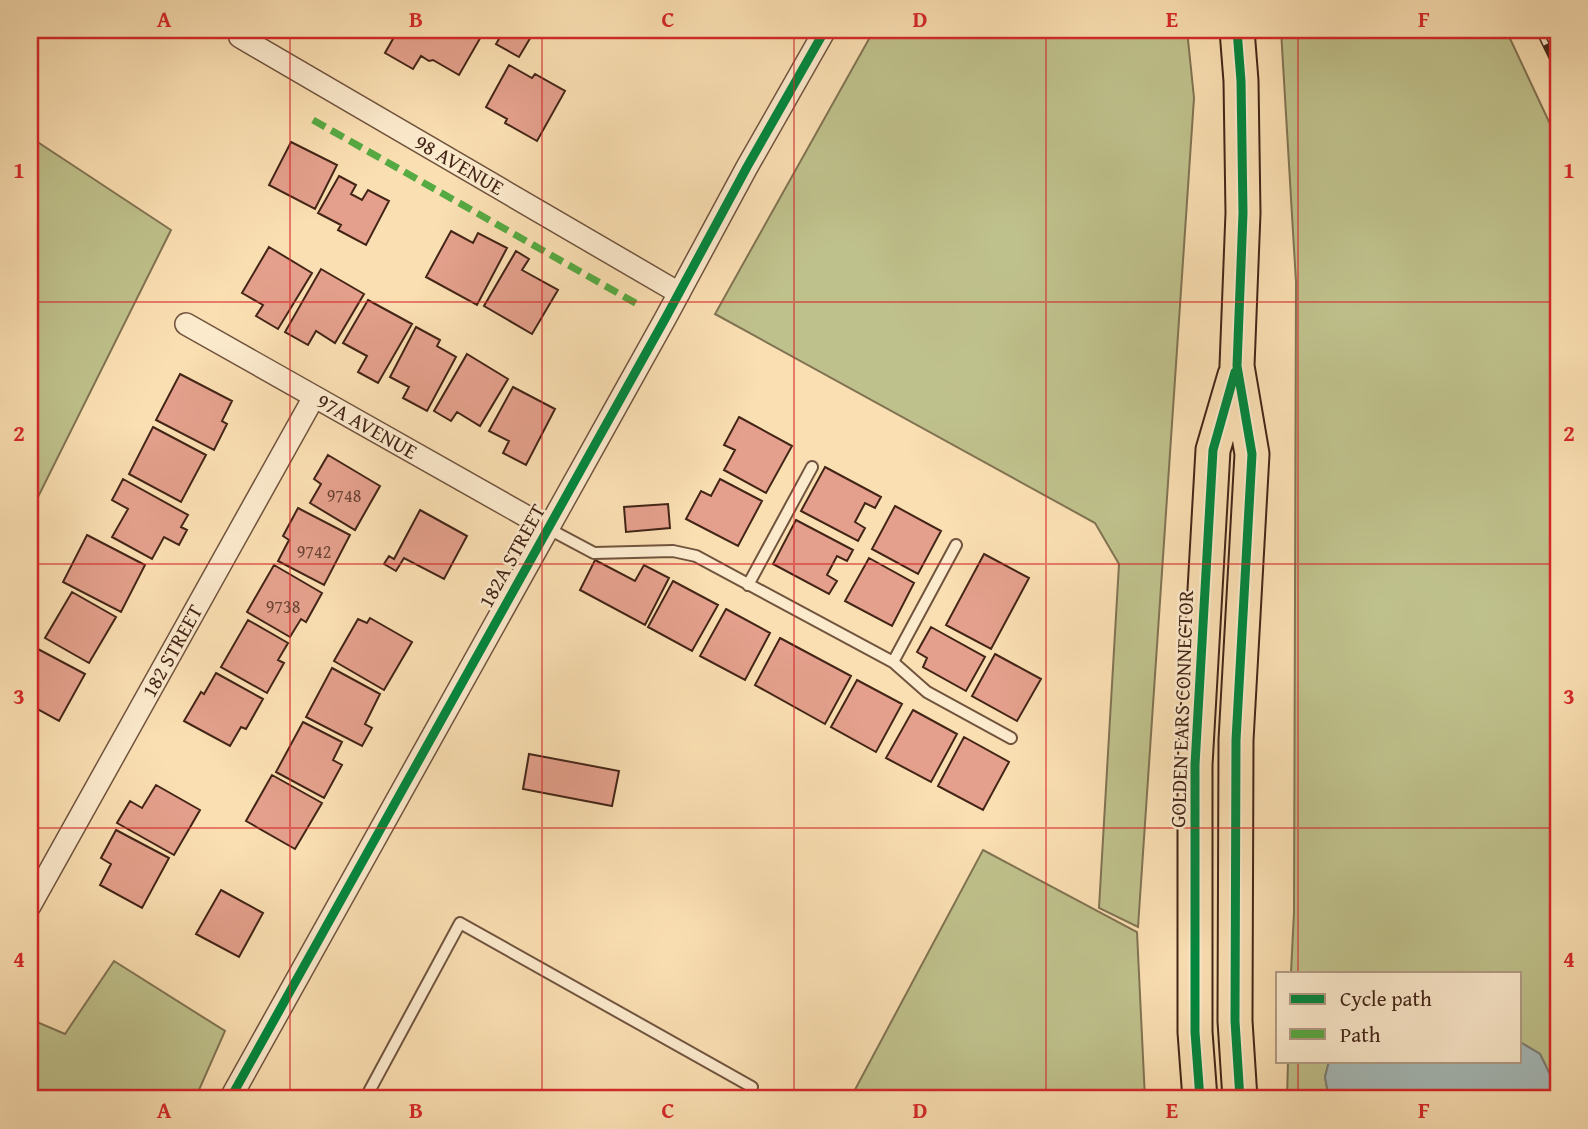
<svg xmlns="http://www.w3.org/2000/svg" width="1588" height="1129" font-family="'Gentium Book Plus',serif">
<style>
.green{fill:#bfc18c;stroke:#817352;stroke-width:2}
.water{fill:#a4b9b8;stroke:#7d7e78;stroke-width:2}
.building{fill:#e4a08c;stroke:#432517;stroke-width:2}
.lines{fill:none;stroke-linecap:round;stroke-linejoin:round}
.lane-casing{stroke:#71543e;stroke-width:14}
.street-casing{stroke:#71543e;stroke-width:24}
.primary-casing{stroke:#432517;stroke-width:37}
.lane{stroke:#fceacd;stroke-width:10}
.street{stroke:#fceacd;stroke-width:21}
.primary{stroke:#fadfb2;stroke-width:33}
.rail-casing{stroke:#432517;stroke-width:8}
.rail{stroke:#fceacd;stroke-width:5;stroke-dasharray:16;stroke-linecap:butt}
.quiet{stroke:#56aa42;stroke-width:7;stroke-dasharray:14 7;stroke-linecap:butt}
.cycleway-casing{stroke:#fceacd;stroke-width:13}
.cycleway{stroke:#00873e;stroke-width:9}
.grid{fill:none;stroke:#d62828;stroke-width:2;stroke-opacity:0.55}
.labels{text-anchor:middle;stroke-width:5;stroke-linejoin:round;paint-order:stroke}
.number-label{font-size:18px;fill:#6b4434}
.street-label{font-size:21px;fill:#432517;stroke:#fceacd}
.neatline{fill:none;stroke:#d62828;stroke-width:2.5}
.grid-label{font-size:23px;text-anchor:middle;font-weight:bold;fill:#d62828}
</style>
<rect width="100%" height="100%" fill="#fadfb2"/>
<filter id="stains"><feTurbulence type="fractalNoise" baseFrequency=".00286" numOctaves="4"/><feColorMatrix values="0 0 0 0 .2 0 0 0 0 .09 0 0 0 0 .02 0 0 0 .5 -.17"/></filter>
<radialGradient id="worn" r=".72"><stop offset=".6" stop-color="#630" stop-opacity="0"/><stop offset="1" stop-color="#630" stop-opacity=".3"/></radialGradient>
<!-- green -->
<path class="green" d="M874 30H1187L1194 98 1138 927 1099 908 1119 564 1095 523 715 314Z
M1281 30H1506L1558 141V1091L1540 1054 1520 1042V973H1291L1294 912 1296 282Z
M30 137 171 230 30 513Z
M983 850 1137 932 1145 1099H850Z
M114 961 225 1031 195 1099H30V1019L65 1034Z
M1288 1061H1329L1325 1077 1329 1099H1287Z"/>
<!-- water -->
<path class="water" d="M1520 1042 1540 1054 1558 1091V1099H1329L1325 1077 1329 1061H1520Z"/>
<!-- building -->
<path class="building" d="M398 30H473L482 35 459 75 433 60 429 61 421 56 413 69 385 53Z
M504 30H535L519 57 496 44Z
M509 65 532 78 535 74 565 91 537 141 505 123 507 119 486 107Z
M291 142 337 165 315 209 269 185Z
M339 176 356 185 351 194 362 200 368 190 389 201 366 245 338 230 341 225 318 213Z
M451 231 473 243 478 233 507 248 477 305 426 277Z
M269 247 312 273 278 329 256 316 263 305 242 293Z
M516 251 529 259 522 270 558 290 532 334 484 306Z
M321 269 364 294 335 343 316 331 308 345 285 332Z
M368 300 412 324 378 383 358 372 367 356 343 343Z
M416 327 440 340 437 346 456 357 427 411 403 398 409 387 390 377Z
M467 354 508 379 480 426 457 412 451 421 434 411Z
M180 374 232 401 222 421 227 424 214 450 156 420Z
M513 387 555 409 526 465 503 453 509 441 489 431Z
M739 417 792 446 766 493 724 470 735 450 724 445Z
M153 427 206 455 181 502 129 474Z
M328 455 380 486 355 530 310 503 321 484 314 479Z
M825 467 881 497 875 508 865 503 855 522 865 528 858 541 801 511Z
M123 479 188 515 181 527 187 530 179 545 164 537 152 559 112 537 128 509 112 500Z
M720 479 762 501 738 546 686 519 701 491 711 496Z
M668 504 670 528 626 532 624 507Z
M895 506 941 531 918 574 872 549Z
M298 508 350 535 324 585 278 561 289 540 283 536Z
M420 510 467 536 444 579 404 558 396 571 384 564 389 556 394 559Z
M796 520 853 550 847 561 837 556 827 575 837 581 829 594 773 564Z
M87 535 145 565 121 612 63 582Z
M984 554 1029 578 991 649 946 625Z
M869 558 914 583 892 626 845 601Z
M595 560 635 581 644 565 669 578 645 625 580 590Z
M274 565 322 593 306 622 301 619 290 637 247 612Z
M673 581 718 605 692 651 648 627Z
M72 592 116 617 89 663 45 638Z
M726 609 770 633 745 680 700 656Z
M370 618 412 642 384 690 334 661 358 619 367 623Z
M248 620 288 643 278 660 284 663 267 693 221 667Z
M931 627 985 657 966 691 923 667 927 658 917 652Z
M780 638 851 676 825 724 755 685Z
M36 648 85 674 59 721 30 705V659Z
M995 654 1041 679 1017 721 972 696Z
M332 668 380 694 365 724 372 728 362 746 306 717Z
M216 673 263 699 246 729 241 727 230 746 184 721 201 692 204 694Z
M857 680 902 704 876 752 831 727Z
M913 710 957 734 931 782 886 758Z
M303 722 342 742 333 760 342 765 324 798 276 772Z
M964 737 1009 762 983 810 938 786Z
M529 754 619 771 612 806 523 789Z
M272 775 322 803 295 849 246 821Z
M156 785 200 810 174 855 117 823 130 801 142 808Z
M116 830 169 858 142 908 100 885 111 864 101 858Z
M221 890 263 913 239 957 196 934Z"/>
<g class="lines">
<defs>
<path id="lane" d="M547 528 594 553 673 551 696 556 893 662 927 692 1011 738
M748 585 812 467
M893 662 956 545
M365 1099 460 923 752 1087 745 1099"/>
<g id="street">
<path id="s1" d="M241 30 240 37 679 293"/>
<path id="s2" d="M186 324 547 528"/>
<path id="s3" d="M30 906 314 397"/>
<path d="M230 1099 665 319 747 167 825 30"/>
</g>
<path id="primary" d="M1237 30 1241 81 1243 213 1237 366 1252 454 1236 740 1235 1021 1240 1099
M1200 1099 1195 1032V765L1213 450 1235 375"/>
</defs>
<!-- lane casing -->
<use href="#lane" class="lane-casing"/>
<!-- street casing -->
<use href="#street" class="street-casing"/>
<!-- primary casing -->
<use href="#primary" class="primary-casing"/>
<!-- lane -->
<use href="#lane" class="lane"/>
<!-- street -->
<use href="#street" class="street"/>
<!-- primary -->
<use href="#primary" class="primary"/>
<defs>
<path id="rail" d="M1539 30 1558 69"/>
</defs>
<!-- rail casing -->
<use href="#rail" class="rail-casing"/>
<!-- rail -->
<use href="#rail" class="rail"/>
<!-- quiet -->
<path class="quiet" d="M313 120 639 305"/>
<defs>
<path id="cycleway" d="M1237 30 1241 81 1243 213 1237 366 1252 454 1236 740 1235 1021 1240 1099
M230 1099 665 319 747 167 825 30
M1200 1099 1195 1032V765L1213 450 1235 372"/>
</defs>
<!-- cycleway casing -->
<use href="#cycleway" class="cycleway-casing"/>
<!-- cycleway -->
<use href="#cycleway" class="cycleway"/>
</g>
<!-- grid -->
<path class="grid" d="M290 30V1099M542 30V1099M794 30V1099M1046 30V1099M1298 30V973M30 302H1558M30 564H1558M30 828H1558M1298 1061V1099"/>
<g class="labels">
<!-- number labels -->
<g class="number-label">
<text x="344" y="502">9748</text>
<text x="314" y="558">9742</text>
<text x="283" y="613">9738</text>
</g>
<!-- street labels -->
<g class="street-label">
<text dy="7" stroke="none"><textPath href="#s1" startOffset="261">98 AVENUE</textPath></text>
<text dy="7" stroke="none"><textPath href="#s2" startOffset="208">97A AVENUE</textPath></text>
<text transform="translate(512 556) rotate(-61)" y="7">182A STREET</text>
<text dy="7" stroke="none"><textPath href="#s3" startOffset="292">182 STREET</textPath></text>
<text transform="translate(1182 709) rotate(-88)" y="7">GOLDEN EARS CONNECTOR</text>
</g>
</g>
<!-- margin -->
<rect width="1588" height="1129" fill="none" stroke="#fadfb2" stroke-width="77"/>
<!-- legend -->
<rect x="1276" y="972" width="245" height="91" fill="#fceacd" stroke="#b29b84" stroke-width="2"/>
<rect x="1290" y="994" width="35" height="10" fill="#00873e" stroke="#b29b84" stroke-width="2"/>
<text x="1340" y="1006" font-size="21" fill="#432517">Cycle path</text>
<rect x="1290" y="1029" width="35" height="10" fill="#56aa42" stroke="#b29b84" stroke-width="2"/>
<text x="1340" y="1042" font-size="21" fill="#432517">Path</text>
<rect x="38" y="38" width="1512" height="1052" class="neatline"/>
<g class="grid-label">
<text x="164" y="27">A</text>
<text x="416" y="27">B</text>
<text x="668" y="27">C</text>
<text x="920" y="27">D</text>
<text x="1172" y="27">E</text>
<text x="1424" y="27">F</text>
<text x="19" y="178">1</text>
<text x="1569" y="178">1</text>
<text x="19" y="441">2</text>
<text x="1569" y="441">2</text>
<text x="19" y="704">3</text>
<text x="1569" y="704">3</text>
<text x="19" y="967">4</text>
<text x="1569" y="967">4</text>
<text x="164" y="1118">A</text>
<text x="416" y="1118">B</text>
<text x="668" y="1118">C</text>
<text x="920" y="1118">D</text>
<text x="1172" y="1118">E</text>
<text x="1424" y="1118">F</text>
</g>
<rect width="100%" height="100%" filter="url(#stains)"/>
<rect width="100%" height="100%" fill="url(#worn)"/>
</svg>
